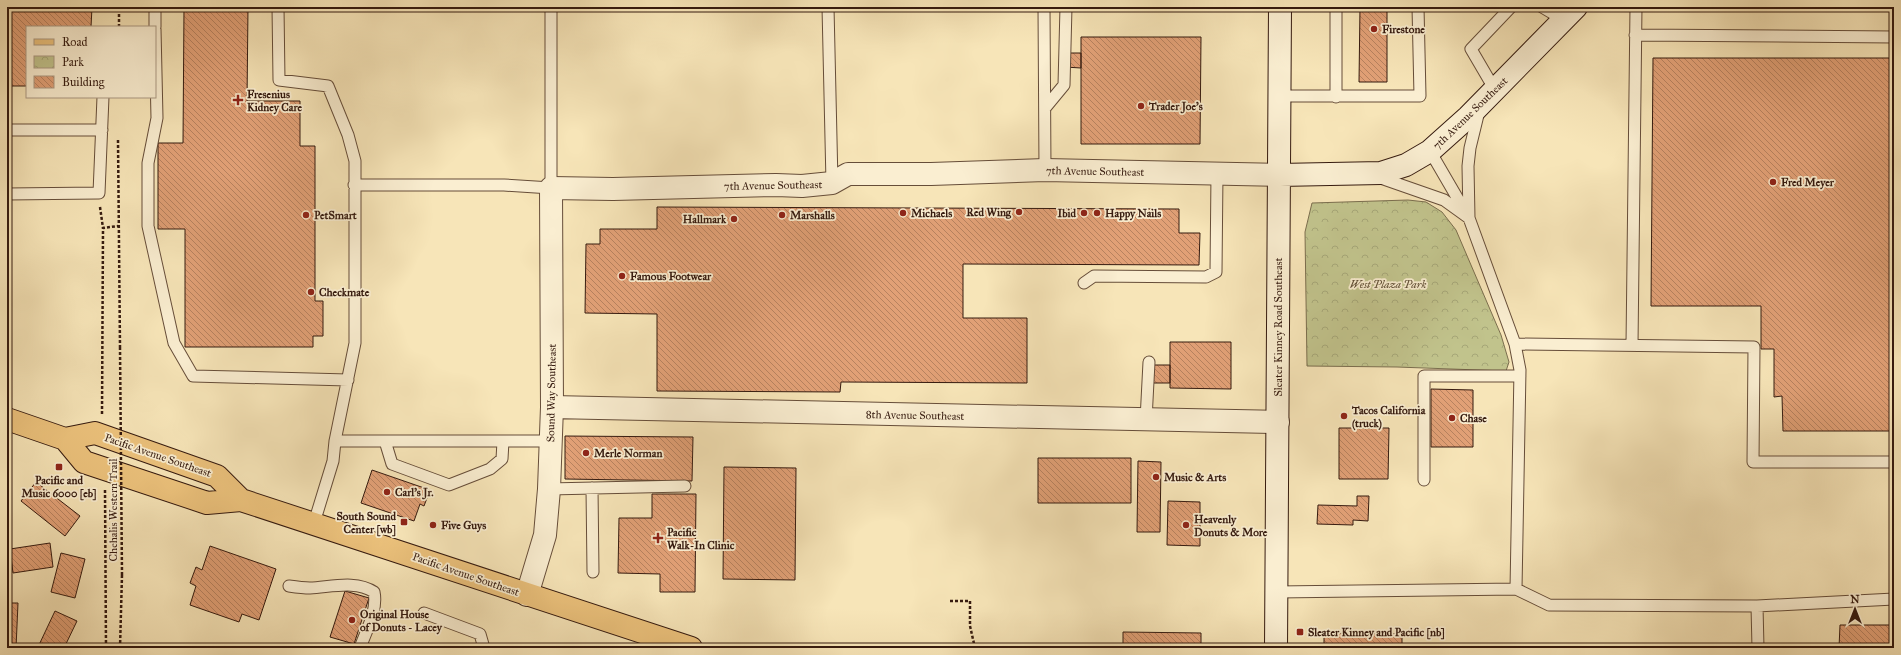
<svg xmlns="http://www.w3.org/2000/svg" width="1901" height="655" font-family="'IM FELL Great Primer',serif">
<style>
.park{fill:url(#park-crowns);stroke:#7b6e4e}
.building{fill:url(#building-back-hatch);stroke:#351a0f}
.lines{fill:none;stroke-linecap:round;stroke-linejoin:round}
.lane-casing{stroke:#664d39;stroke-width:13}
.street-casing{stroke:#664d39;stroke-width:24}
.secondary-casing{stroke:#351a0f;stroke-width:24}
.primary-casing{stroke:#351a0f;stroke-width:24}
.path{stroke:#351a0f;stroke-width:2.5;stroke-dasharray:3 2;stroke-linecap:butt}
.lane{stroke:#faeed1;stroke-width:11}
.street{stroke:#faeed1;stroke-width:22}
.secondary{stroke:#faeed1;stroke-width:22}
.primary{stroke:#ecc27c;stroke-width:22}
.path-bridge{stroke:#351a0f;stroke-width:2.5;stroke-dasharray:3 2;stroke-linecap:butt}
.poi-dot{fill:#8f2418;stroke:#faeed1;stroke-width:1.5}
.labels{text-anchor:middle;stroke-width:3.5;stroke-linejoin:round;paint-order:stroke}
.poi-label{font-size:11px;font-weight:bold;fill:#351a0f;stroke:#faeed1;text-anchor:start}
.street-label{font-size:11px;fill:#351a0f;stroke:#faeed1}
.park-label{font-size:11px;font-style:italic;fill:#5f4d34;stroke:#faeed1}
</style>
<defs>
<pattern id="park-crowns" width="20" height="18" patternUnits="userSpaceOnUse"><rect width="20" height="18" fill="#c1c38c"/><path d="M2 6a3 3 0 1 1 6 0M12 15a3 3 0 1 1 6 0" fill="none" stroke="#a6a778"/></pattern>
<pattern id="building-back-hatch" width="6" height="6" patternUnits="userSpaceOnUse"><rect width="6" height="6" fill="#e1a076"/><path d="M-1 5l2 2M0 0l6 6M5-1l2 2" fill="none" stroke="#b7825f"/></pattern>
</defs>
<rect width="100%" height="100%" fill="#f7e5b8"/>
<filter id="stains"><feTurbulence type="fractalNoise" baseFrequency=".005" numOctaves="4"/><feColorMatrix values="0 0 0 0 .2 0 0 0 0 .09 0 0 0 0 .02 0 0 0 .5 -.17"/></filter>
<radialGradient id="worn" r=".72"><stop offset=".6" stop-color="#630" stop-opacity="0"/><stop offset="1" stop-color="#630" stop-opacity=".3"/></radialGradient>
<!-- park -->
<path class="park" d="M1408 200 1426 202 1442 212 1456 230 1501 335 1509 362 1506 371 1397 367 1307 366 1305 232 1312 203Z"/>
<!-- building -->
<path class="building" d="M7 7H92L91 27H27V86H7Z
M184 7H248L247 101H300V146H315V301H323V336H313V347H185V229H158V143H183Z
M1360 7H1387V82H1359Z
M1081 37H1201L1200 144H1081Z
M1065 53H1081V68L1065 67Z
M1653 58H1894V431H1783L1782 396 1774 397V349H1761V306H1651Z
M657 207 1179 209V233H1200L1199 265 963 264V318H1027V383L841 382 840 392 657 391V314L585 313 586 244H600V229H657Z
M1170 342H1231V389L1170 388Z
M1148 365H1170V383H1147Z
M1431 389 1473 390V447H1431Z
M1339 428H1389L1388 479H1339Z
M565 436 693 437 692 481 565 479Z
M1038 458H1131V503H1038Z
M1138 461 1161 462 1160 532H1137Z
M724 467 796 468 795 580 723 579Z
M372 470 430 490 424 506 420 504 414 521 361 503Z
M36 482 80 516 65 536 21 501Z
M652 494H696L695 592H660V574L618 573 619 518H652Z
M1357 496H1369L1368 521 1353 520V525L1317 524 1318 505 1357 506Z
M1168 501 1200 502V546L1167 545Z
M50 543 53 567 13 573 10 549Z
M210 546 276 569 259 620 242 614 239 622 190 605 196 586 190 583 196 567 202 570Z
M61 553 85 559 75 598 51 592Z
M345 591 369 598 354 644 330 637Z
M7 603H18L16 648H7Z
M55 611 77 621 64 648H40L38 647Z
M1840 625H1894V648H1839Z
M1123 632 1201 633V648H1123Z
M1324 633 1402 634V648H1324Z"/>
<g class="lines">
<defs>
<path id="lane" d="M155 7V27
M278 7 279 80 328 86 348 135 355 161V343L335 441 333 461 314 523
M828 7 832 183
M1044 7 1045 170
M1542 7 1564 20
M1336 8V97
M155 29 157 118 148 163V226L174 343 193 376 348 380
M1635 35 1894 37
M1495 90 1471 49 1511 7
M1280 96H1420L1418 7
M1045 108 1064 85 1066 7
M7 130H102
M1430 151 1469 218 1515 344 1520 370 1516 589
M1378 177 1444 200 1469 218 1468 166 1470 148 1479 111
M354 185H504L551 188V7
M7 194 99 193 103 97
M1084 283 1094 276 1206 277 1216 272 1217 174
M1515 344 1754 347 1753 462H1894
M1632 345 1636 7
M1146 420 1149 362
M335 441H551
M385 441 392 464 449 485 490 469 502 459 503 441
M1424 480V376H1520
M592 488 593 572
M549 489 685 486
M289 586C296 587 303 588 310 588 331 587 356 580 374 592 378 610 366 631 360 648
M1277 592 1516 589 1549 605 1757 606 1758 648
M1757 606 1894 599
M424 613 480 634 484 648"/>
<path id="street" d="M552 407 1278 422
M527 595 545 535 549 489 552 407 551 188 613 189 776 185 802 186 832 183 848 174H931L1045 170 1279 175"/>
<path id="secondary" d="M1279 175 1381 173 1406 165 1430 151 1468 117 1576 7
M1276 648 1280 7"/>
<path id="primary" d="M7 419 65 439 95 433 217 476 241 500
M65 439 84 462 207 503 241 500 691 648"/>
</defs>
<!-- lane casing -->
<use href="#lane" class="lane-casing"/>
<!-- street casing -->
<use href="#street" class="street-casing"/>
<!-- secondary casing -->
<use href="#secondary" class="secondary-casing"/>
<!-- primary casing -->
<use href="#primary" class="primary-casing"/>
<!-- path -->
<path class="path" d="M119 27V7
M118 140 120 347
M100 207 103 228
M102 414 103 228 118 226
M105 490 106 648
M950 601H970V626L975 648
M120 648 122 575"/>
<!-- lane -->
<use href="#lane" class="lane"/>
<!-- street -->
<use href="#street" class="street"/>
<!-- secondary -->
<use href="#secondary" class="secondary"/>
<!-- primary -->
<use href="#primary" class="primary"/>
<!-- path-bridge -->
<path class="path-bridge" d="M120 347 122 575"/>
</g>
<!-- markers -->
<g class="poi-dot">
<circle cx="1374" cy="29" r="4"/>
<path d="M236 94h4v4h4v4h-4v4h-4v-4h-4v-4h4z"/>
<circle cx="1141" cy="106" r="4"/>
<circle cx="1773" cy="182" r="4"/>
<circle cx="1019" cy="212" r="4"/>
<circle cx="903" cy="213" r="4"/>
<circle cx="1084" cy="213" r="4"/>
<circle cx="1097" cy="213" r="4"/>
<circle cx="306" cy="215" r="4"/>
<circle cx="782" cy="215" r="4"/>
<circle cx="734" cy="219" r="4"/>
<circle cx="622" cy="276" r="4"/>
<circle cx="311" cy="292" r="4"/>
<circle cx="1344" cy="416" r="4"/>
<circle cx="1452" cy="418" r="4"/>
<circle cx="586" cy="453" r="4"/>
<rect x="55" y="463" width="8" height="8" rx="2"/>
<circle cx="1156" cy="477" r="4"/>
<circle cx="387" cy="492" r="4"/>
<rect x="400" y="518" width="8" height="8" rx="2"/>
<circle cx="433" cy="525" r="4"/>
<circle cx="1186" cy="525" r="4"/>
<path d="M656 532h4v4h4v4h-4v4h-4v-4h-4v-4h4z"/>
<circle cx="352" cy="620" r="4"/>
<rect x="1296" y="628" width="8" height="8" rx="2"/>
</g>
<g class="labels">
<!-- poi labels -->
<g class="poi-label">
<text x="1382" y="33">Firestone</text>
<text x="247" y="98">Fresenius<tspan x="247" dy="13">Kidney Care</tspan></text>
<text x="1149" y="110">Trader Joe's</text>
<text x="1781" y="186">Fred Meyer</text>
<text x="1011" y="216" text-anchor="end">Red Wing</text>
<text x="911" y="217">Michaels</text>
<text x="1076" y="217" text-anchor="end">Ibid</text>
<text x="1105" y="217">Happy Nails</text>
<text x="314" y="219">PetSmart</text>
<text x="790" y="219">Marshalls</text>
<text x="726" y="223" text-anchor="end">Hallmark</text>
<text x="630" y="280">Famous Footwear</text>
<text x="319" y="296">Checkmate</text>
<text x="1352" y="414">Tacos California<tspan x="1352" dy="13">(truck)</tspan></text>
<text x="1460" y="422">Chase</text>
<text x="594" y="457">Merle Norman</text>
<text x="1164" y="481">Music &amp; Arts</text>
<text x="59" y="484" text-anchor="middle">Pacific and<tspan x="59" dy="13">Music 6000 [eb]</tspan></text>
<text x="395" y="496">Carl's Jr.</text>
<text x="396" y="520" text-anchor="end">South Sound<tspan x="396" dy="13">Center [wb]</tspan></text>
<text x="1194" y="523">Heavenly<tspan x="1194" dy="13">Donuts &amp; More</tspan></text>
<text x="441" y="529">Five Guys</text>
<text x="667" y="536">Pacific<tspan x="667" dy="13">Walk-In Clinic</tspan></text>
<text x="360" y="618">Original House<tspan x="360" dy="13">of Donuts - Lacey</tspan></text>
<text x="1308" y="636">Sleater Kinney and Pacific [nb]</text>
</g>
<!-- street labels -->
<g class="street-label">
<text transform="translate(1470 113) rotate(-44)" y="4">7th Avenue Southeast</text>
<text transform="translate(1095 171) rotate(1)" y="4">7th Avenue Southeast</text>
<text transform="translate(773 185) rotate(-1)" y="4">7th Avenue Southeast</text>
<text transform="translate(1278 327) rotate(-90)" y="4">Sleater Kinney Road Southeast</text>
<text transform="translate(551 393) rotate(-89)" y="4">Sound Way Southeast</text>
<text transform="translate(915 415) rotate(1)" y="4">8th Avenue Southeast</text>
<text transform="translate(158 455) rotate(19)" y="4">Pacific Avenue Southeast</text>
<text transform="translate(113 510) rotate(-90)" y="4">Chehalis Western Trail</text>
<text transform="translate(466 574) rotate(19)" y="4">Pacific Avenue Southeast</text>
</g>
<!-- park labels -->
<g class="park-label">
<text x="1388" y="288">West Plaza Park</text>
</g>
</g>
<!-- margin -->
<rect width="1901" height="655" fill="none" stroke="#f7e5b8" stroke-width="24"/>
<rect x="8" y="8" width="1885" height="639" fill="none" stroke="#351a0f" stroke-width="2"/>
<rect x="12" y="12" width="1877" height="631" fill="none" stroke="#351a0f"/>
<!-- legend -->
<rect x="26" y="26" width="130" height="72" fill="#faeed1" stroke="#ab9983"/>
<rect x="34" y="39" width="20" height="6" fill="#ecc27c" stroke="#ab9983"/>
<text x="62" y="46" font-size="12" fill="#351a0f">Road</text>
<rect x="34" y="56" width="20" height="12" fill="url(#park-crowns)" stroke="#ab9983"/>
<text x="62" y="66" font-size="12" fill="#351a0f">Park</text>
<rect x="34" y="76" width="20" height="12" fill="url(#building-back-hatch)" stroke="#ab9983"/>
<text x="62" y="86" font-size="12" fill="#351a0f">Building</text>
<!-- north arrow -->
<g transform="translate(1855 609)" stroke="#faeed1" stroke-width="3" paint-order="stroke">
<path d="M0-3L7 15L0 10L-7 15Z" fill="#351a0f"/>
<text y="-6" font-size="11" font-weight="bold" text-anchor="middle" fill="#351a0f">N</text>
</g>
<rect width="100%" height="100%" filter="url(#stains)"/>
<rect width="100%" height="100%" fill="url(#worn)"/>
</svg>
